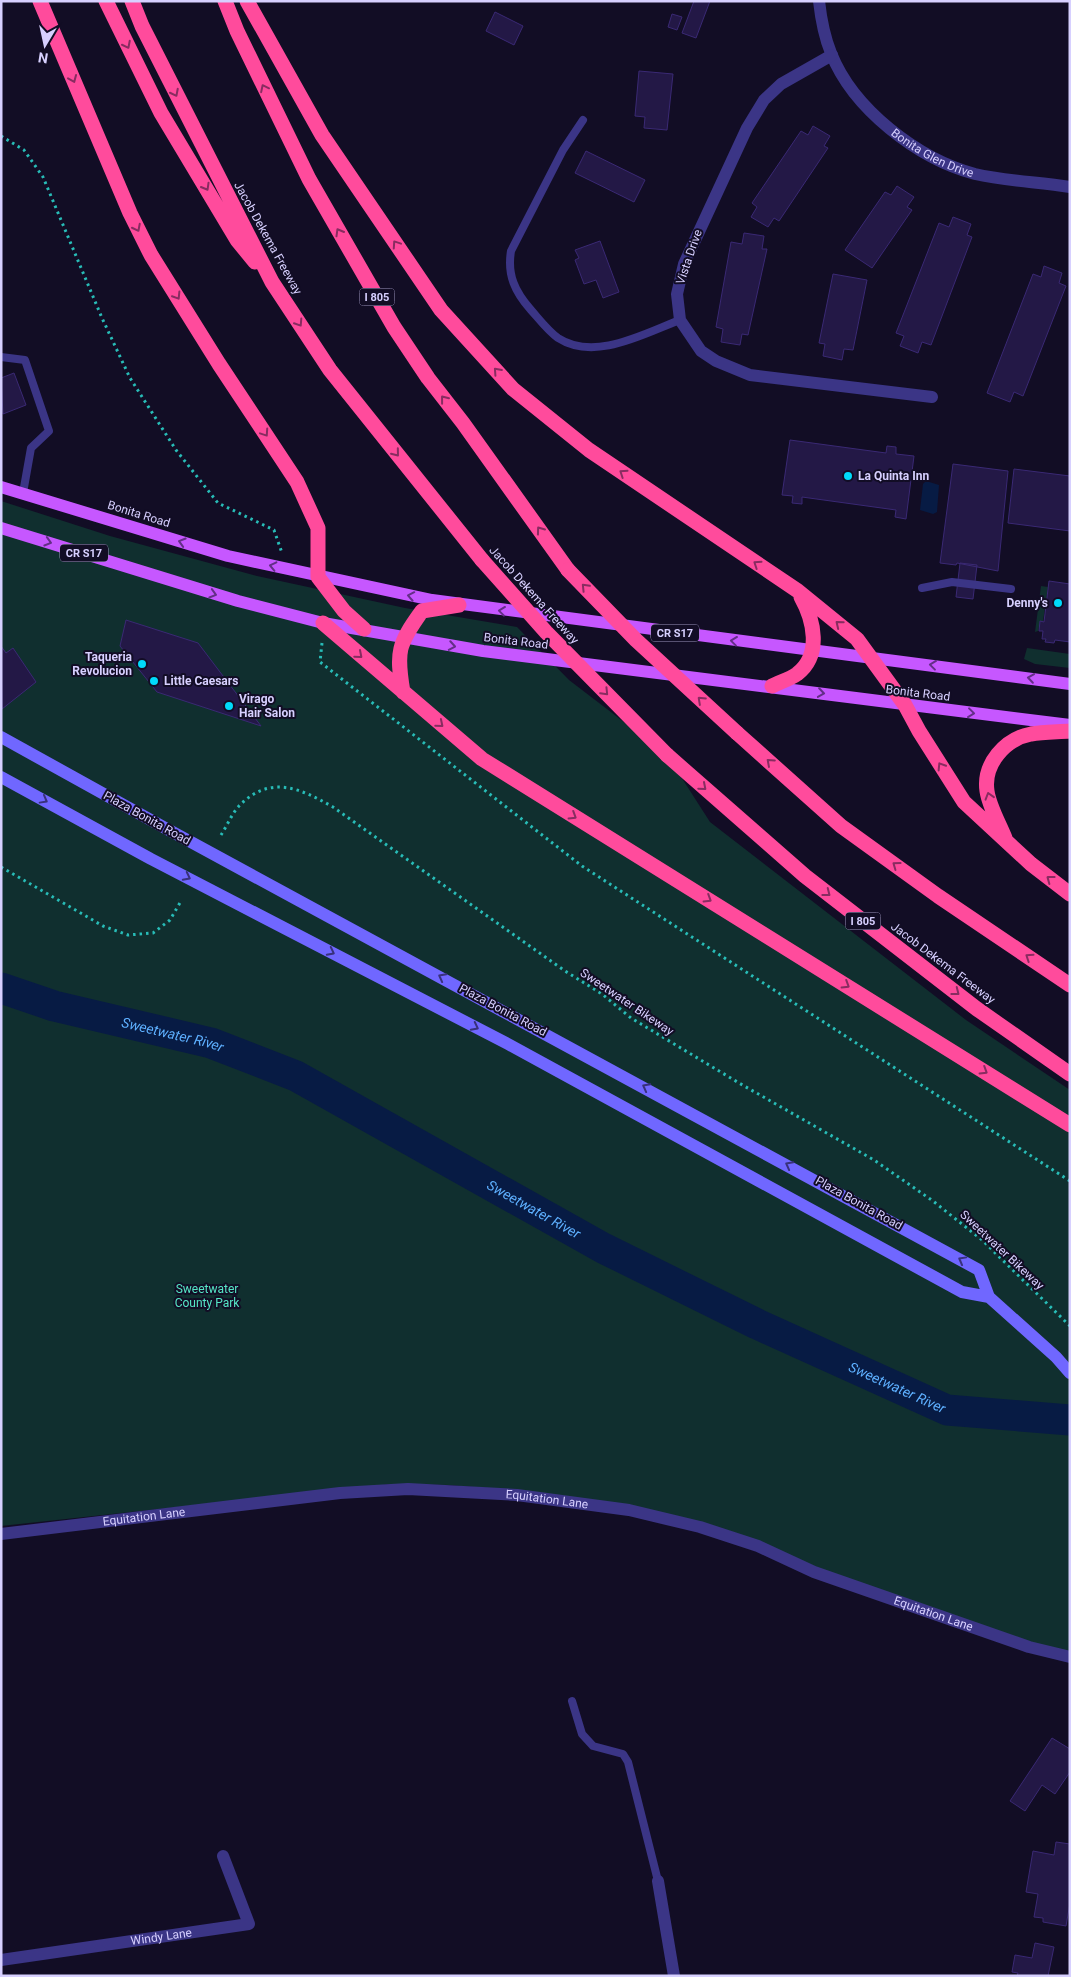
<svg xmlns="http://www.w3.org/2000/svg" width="1071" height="1977" font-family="Roboto,sans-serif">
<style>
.green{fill:#102f2f}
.water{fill:#071b44}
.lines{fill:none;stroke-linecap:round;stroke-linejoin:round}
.river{stroke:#071b44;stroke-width:31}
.building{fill:#231846;stroke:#3a2974}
.path{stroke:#28bcb7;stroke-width:3;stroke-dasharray:2.5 4;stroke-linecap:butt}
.service{stroke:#3b3586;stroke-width:8}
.minor{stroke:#3b3586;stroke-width:12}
.secondary{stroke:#7067ff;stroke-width:12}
.primary{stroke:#c657ff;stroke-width:12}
.motorway{stroke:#ff4b9c;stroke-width:15}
.motorway-bridge{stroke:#ff4b9c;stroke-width:15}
.oneway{stroke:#882c60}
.oneway2{stroke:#632e87}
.oneway3{stroke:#38317c}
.poi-dot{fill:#00dafb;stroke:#120d25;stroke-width:2}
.labels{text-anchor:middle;stroke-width:4;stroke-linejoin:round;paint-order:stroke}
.shield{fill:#120d25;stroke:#9c96be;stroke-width:1}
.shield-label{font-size:11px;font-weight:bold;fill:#d7d0ff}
.street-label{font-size:12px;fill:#d7d0ff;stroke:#120d25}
.poi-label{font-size:12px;font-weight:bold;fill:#d7d0ff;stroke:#120d25;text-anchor:start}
.park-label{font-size:12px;fill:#56e6c6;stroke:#120d25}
.water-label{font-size:14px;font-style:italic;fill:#5eb0ff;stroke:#120d25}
</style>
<rect width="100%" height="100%" fill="#120d25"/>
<!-- green -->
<path class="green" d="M1 501 110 536 257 576 405 608 517 627 569 680 667 755 710 822 966 1020 1070 1090V1654L1027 1647 707 1529 515 1490 448 1485 392 1484 1 1526Z
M1041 586 1048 587 1043 621H1040L1038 631 1035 632Z
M1027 648 1070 654V668L1035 664 1024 659Z"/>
<!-- water -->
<path class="water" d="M926 481 939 485 937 512 933 514 920 510 923 484Z"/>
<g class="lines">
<!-- river -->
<path class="river" id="s1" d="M1 988 54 1006 211 1043 296 1076 603 1248 757 1324 947 1410 1070 1420"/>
</g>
<!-- building -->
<path class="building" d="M694 1H710L696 38 682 33Z
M495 12 523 26 514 45 486 31Z
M672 14 682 17 677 30 668 27Z
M639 71 673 74 667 130 644 128 645 117 635 116Z
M813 126 830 136 824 146 828 148 779 221 774 218 768 227 751 217 757 207 752 203 801 131 808 135Z
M586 151 645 180 634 202 575 173Z
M897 186 914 197 907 207 912 210 872 268 845 250 885 192 891 195Z
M953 217 971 224 967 235 972 237 931 345 922 342 918 353 900 346 904 336 896 333 939 223 949 227Z
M744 233 764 236 762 249H767L748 335 742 334 740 345 721 342 723 329 716 327 731 242 742 244Z
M600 241 619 292 603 298 596 280 584 284 575 260 579 258 575 250Z
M1044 266 1062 273 1059 283 1066 286 1023 396 1014 392 1010 402 987 393 1033 274 1041 277Z
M833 274 867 280 853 350 844 349 842 360 823 356 825 344 819 343Z
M14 373 26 405 3 414 1 378Z
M790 440 886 453 887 446 896 447V454L914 456 906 519 895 517 896 510 802 497V504L792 503 793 496 782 495Z
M953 464 1008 471 998 571 957 563 956 565 940 563Z
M1014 469 1070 476V531L1008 523Z
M960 563 977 565 973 599 956 597Z
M1049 581 1070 584V642L1055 640 1054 643 1045 642 1046 639H1042L1043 631H1039L1040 621 1044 622Z
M126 620 198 643 261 726 157 692 120 646Z
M1 646 6 653 13 648 36 682 2 709Z
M1052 1738 1070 1749V1772L1055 1794 1042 1785 1025 1811 1010 1801Z
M1056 1842 1070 1844V1903L1066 1926 1043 1922V1918L1034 1917 1038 1894 1026 1892 1033 1851 1054 1855Z
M1035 1943 1054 1947 1048 1976H1017L1018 1973 1012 1972 1015 1955 1032 1958Z"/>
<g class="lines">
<!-- path -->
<path class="path" d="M1 136 24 150 43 177 102 318 130 378 176 450 218 503 274 530 282 553
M322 643 320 662 582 866 1070 1181
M221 835C227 826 232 813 240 805 271 774 301 789 333 807L565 971 602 994 631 1018 739 1083 874 1160 933 1201 982 1240 1070 1326
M1 867 103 926 128 935 153 933 170 920 181 901"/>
<!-- service -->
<path class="service" d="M583 120 563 150 511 251C507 275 515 292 531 310 539 319 548 331 558 338 595 362 645 333 680 320
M1 357 25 360 49 431 31 448 23 493
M922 588 952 582 1011 589
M572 1701 582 1734 593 1746 623 1754 628 1762 658 1881"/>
<!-- minor -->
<g class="minor">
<path id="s2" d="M819 1C821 19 824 36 831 53 853 109 918 159 975 174 1006 181 1039 182 1070 187"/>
<path d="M832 55 781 84 764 100 747 128 684 264 677 294 680 320 701 351 716 361 750 375 932 397"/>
<path id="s3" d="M1 1534 340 1493 408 1489 517 1495 629 1510 700 1527 758 1546 814 1572 1029 1647 1070 1657"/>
<path d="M658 1881 674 1976"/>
<path id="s4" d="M1 1960 249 1924 223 1856"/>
</g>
<!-- secondary -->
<path class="secondary" d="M1 737 167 829 979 1270 989 1297 1056 1357 1070 1373
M1 777 151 859 508 1044 962 1292 989 1297"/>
<!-- primary -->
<path class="primary" d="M1 487 228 556 432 600 1070 684
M1 528 238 601 323 623 483 651 1070 725"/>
<!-- motorway -->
<path class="motorway" d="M40 1 130 213 151 255 219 364 297 482 318 528V577L344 611 364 629
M106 1 161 113 237 240 255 262
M132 1 142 26 272 282 330 370 482 560
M225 1 237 31 309 179 394 327 428 378 463 423 568 570
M247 1 322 135 441 310 513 389 589 450 798 591 857 639 905 705 919 731 964 802 1031 864 1070 894
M323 623 482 759 1070 1125
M772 686C780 682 790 679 797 674 822 655 814 620 801 597
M403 692C396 652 398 644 422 611L459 605
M737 733 841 826 938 896 1070 985
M667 755 805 876 977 1009 1070 1074
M1005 838C999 823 989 806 987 791 983 764 1005 739 1031 734 1043 732 1057 732 1070 731"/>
<!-- motorway-bridge -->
<path class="motorway-bridge" d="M482 560 546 632 667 755
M568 570 636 640 737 733"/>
</g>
<!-- one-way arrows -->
<defs><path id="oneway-chevron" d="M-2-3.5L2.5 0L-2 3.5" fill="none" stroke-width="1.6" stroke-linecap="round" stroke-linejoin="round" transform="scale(1.25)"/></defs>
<g class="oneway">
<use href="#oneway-chevron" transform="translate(127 45) rotate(63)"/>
<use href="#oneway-chevron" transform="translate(73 79) rotate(67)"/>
<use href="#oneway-chevron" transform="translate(264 88) rotate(-116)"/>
<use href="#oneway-chevron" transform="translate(175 93) rotate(63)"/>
<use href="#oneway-chevron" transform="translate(206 187) rotate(60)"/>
<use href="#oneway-chevron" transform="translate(137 228) rotate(63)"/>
<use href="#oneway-chevron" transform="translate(339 232) rotate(-120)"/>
<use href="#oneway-chevron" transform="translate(396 244) rotate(-124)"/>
<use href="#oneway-chevron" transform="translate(177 296) rotate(58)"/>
<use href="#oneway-chevron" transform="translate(299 323) rotate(57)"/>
<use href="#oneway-chevron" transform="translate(497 371) rotate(-132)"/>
<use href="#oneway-chevron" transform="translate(444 399) rotate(-128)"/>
<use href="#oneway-chevron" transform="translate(265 433) rotate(56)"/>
<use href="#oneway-chevron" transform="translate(396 453) rotate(51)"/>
<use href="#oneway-chevron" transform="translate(623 473) rotate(-146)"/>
<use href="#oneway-chevron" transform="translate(540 530) rotate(-126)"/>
<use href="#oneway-chevron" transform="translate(757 564) rotate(-146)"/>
<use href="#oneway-chevron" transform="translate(585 587) rotate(-134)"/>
<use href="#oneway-chevron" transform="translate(839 624) rotate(-141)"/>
<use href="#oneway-chevron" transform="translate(359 655) rotate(41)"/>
<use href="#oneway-chevron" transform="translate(605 692) rotate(46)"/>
<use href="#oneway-chevron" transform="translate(701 700) rotate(-137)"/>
<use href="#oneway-chevron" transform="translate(440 724) rotate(40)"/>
<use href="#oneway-chevron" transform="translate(770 762) rotate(-138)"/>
<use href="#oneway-chevron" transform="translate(941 766) rotate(-122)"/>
<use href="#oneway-chevron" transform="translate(703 787) rotate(41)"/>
<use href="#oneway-chevron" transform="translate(989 796) rotate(-107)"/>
<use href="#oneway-chevron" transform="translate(573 816) rotate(32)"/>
<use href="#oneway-chevron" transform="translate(896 865) rotate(-144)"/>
<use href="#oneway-chevron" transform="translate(1050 879) rotate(-143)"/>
<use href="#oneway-chevron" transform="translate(827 893) rotate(38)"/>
<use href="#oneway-chevron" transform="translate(708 899) rotate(32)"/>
<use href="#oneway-chevron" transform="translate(1029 957) rotate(-146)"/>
<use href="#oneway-chevron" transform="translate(846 985) rotate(32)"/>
<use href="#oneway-chevron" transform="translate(956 992) rotate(38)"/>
<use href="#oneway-chevron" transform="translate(984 1071) rotate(32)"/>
</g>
<g class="oneway2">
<use href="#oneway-chevron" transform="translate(48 542) rotate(17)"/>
<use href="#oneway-chevron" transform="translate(182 542) rotate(-163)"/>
<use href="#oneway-chevron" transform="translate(273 566) rotate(-167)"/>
<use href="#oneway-chevron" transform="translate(213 594) rotate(17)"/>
<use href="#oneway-chevron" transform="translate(411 596) rotate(-169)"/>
<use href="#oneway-chevron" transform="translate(502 611) rotate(-173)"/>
<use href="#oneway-chevron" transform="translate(734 641) rotate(-173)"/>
<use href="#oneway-chevron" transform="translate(452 646) rotate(10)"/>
<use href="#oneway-chevron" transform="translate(933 665) rotate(-173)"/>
<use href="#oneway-chevron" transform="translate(1031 678) rotate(-172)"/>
<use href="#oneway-chevron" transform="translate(821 693) rotate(8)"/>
<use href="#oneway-chevron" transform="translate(971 713) rotate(7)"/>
</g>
<g class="oneway3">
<use href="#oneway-chevron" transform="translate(44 800) rotate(29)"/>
<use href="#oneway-chevron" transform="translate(187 877) rotate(27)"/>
<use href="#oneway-chevron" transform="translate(331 952) rotate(27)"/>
<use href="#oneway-chevron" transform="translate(442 977) rotate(-152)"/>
<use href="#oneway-chevron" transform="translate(475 1027) rotate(27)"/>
<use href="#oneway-chevron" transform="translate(646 1087) rotate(-152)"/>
<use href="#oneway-chevron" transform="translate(789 1165) rotate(-152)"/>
<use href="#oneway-chevron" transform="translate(962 1260) rotate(-151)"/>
</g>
<!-- markers -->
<g class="poi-dot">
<circle cx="848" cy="476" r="5"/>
<circle cx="1058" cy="603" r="5"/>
<circle cx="142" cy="664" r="5"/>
<circle cx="154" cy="681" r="5"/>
<circle cx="229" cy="706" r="5"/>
</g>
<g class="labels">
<!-- shield labels -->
<g class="shield">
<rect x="359.5" y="288.5" width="35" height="17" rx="4"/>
<rect x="60" y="544.5" width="48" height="17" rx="4"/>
<rect x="651" y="624.5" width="48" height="17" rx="4"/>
<rect x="845.5" y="912.5" width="35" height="17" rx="4"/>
</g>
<g class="shield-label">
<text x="377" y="301">I 805</text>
<text x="84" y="557">CR S17</text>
<text x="675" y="637">CR S17</text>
<text x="863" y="925">I 805</text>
</g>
<!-- street labels -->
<g class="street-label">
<text dy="4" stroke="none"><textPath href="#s2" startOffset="200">Bonita Glen Drive</textPath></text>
<text transform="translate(268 238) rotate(61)" y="4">Jacob Dekema Freeway</text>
<text transform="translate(689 257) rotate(-71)" y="4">Vista Drive</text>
<text transform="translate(139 514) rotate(17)" y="4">Bonita Road</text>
<text transform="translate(534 595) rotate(48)" y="4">Jacob Dekema Freeway</text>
<text transform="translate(516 641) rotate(7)" y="4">Bonita Road</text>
<text transform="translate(918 693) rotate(7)" y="4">Bonita Road</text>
<text transform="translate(147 818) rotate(29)" y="4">Plaza Bonita Road</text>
<text transform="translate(943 963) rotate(37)" y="4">Jacob Dekema Freeway</text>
<text transform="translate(627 1002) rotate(34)" y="4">Sweetwater Bikeway</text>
<text transform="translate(503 1010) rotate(28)" y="4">Plaza Bonita Road</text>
<text transform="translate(859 1203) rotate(29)" y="4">Plaza Bonita Road</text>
<text transform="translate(1002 1250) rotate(43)" y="4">Sweetwater Bikeway</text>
<text dy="4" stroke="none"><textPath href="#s3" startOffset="549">Equitation Lane</textPath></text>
<text dy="4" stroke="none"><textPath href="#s3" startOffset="144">Equitation Lane</textPath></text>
<text dy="4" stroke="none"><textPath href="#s3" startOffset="954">Equitation Lane</textPath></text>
<text dy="4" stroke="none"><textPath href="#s4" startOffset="162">Windy Lane</textPath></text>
</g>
<!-- poi labels -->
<g class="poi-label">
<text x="858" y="480">La Quinta Inn</text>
<text x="1048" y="607" text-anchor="end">Denny's</text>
<text x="132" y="661" text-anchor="end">Taqueria<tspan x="132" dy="14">Revolucion</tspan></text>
<text x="164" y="685">Little Caesars</text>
<text x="239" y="703">Virago<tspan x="239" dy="14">Hair Salon</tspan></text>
</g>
<!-- park labels -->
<g class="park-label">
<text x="207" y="1293">Sweetwater<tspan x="207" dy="14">County Park</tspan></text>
</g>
<!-- water labels -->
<g class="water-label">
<text dy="5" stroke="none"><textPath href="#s1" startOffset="178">Sweetwater River</textPath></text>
<text dy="5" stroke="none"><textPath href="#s1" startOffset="581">Sweetwater River</textPath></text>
<text dy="5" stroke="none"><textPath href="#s1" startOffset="986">Sweetwater River</textPath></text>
</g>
</g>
<!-- border -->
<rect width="1071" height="1977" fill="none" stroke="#d7d0ff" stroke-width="5"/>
<!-- north arrow -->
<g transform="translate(45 45) rotate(189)" stroke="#120d25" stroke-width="4" paint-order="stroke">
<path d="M0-4L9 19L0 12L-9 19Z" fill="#d7d0ff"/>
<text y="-8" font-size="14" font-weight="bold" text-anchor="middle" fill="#d7d0ff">N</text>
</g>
</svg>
